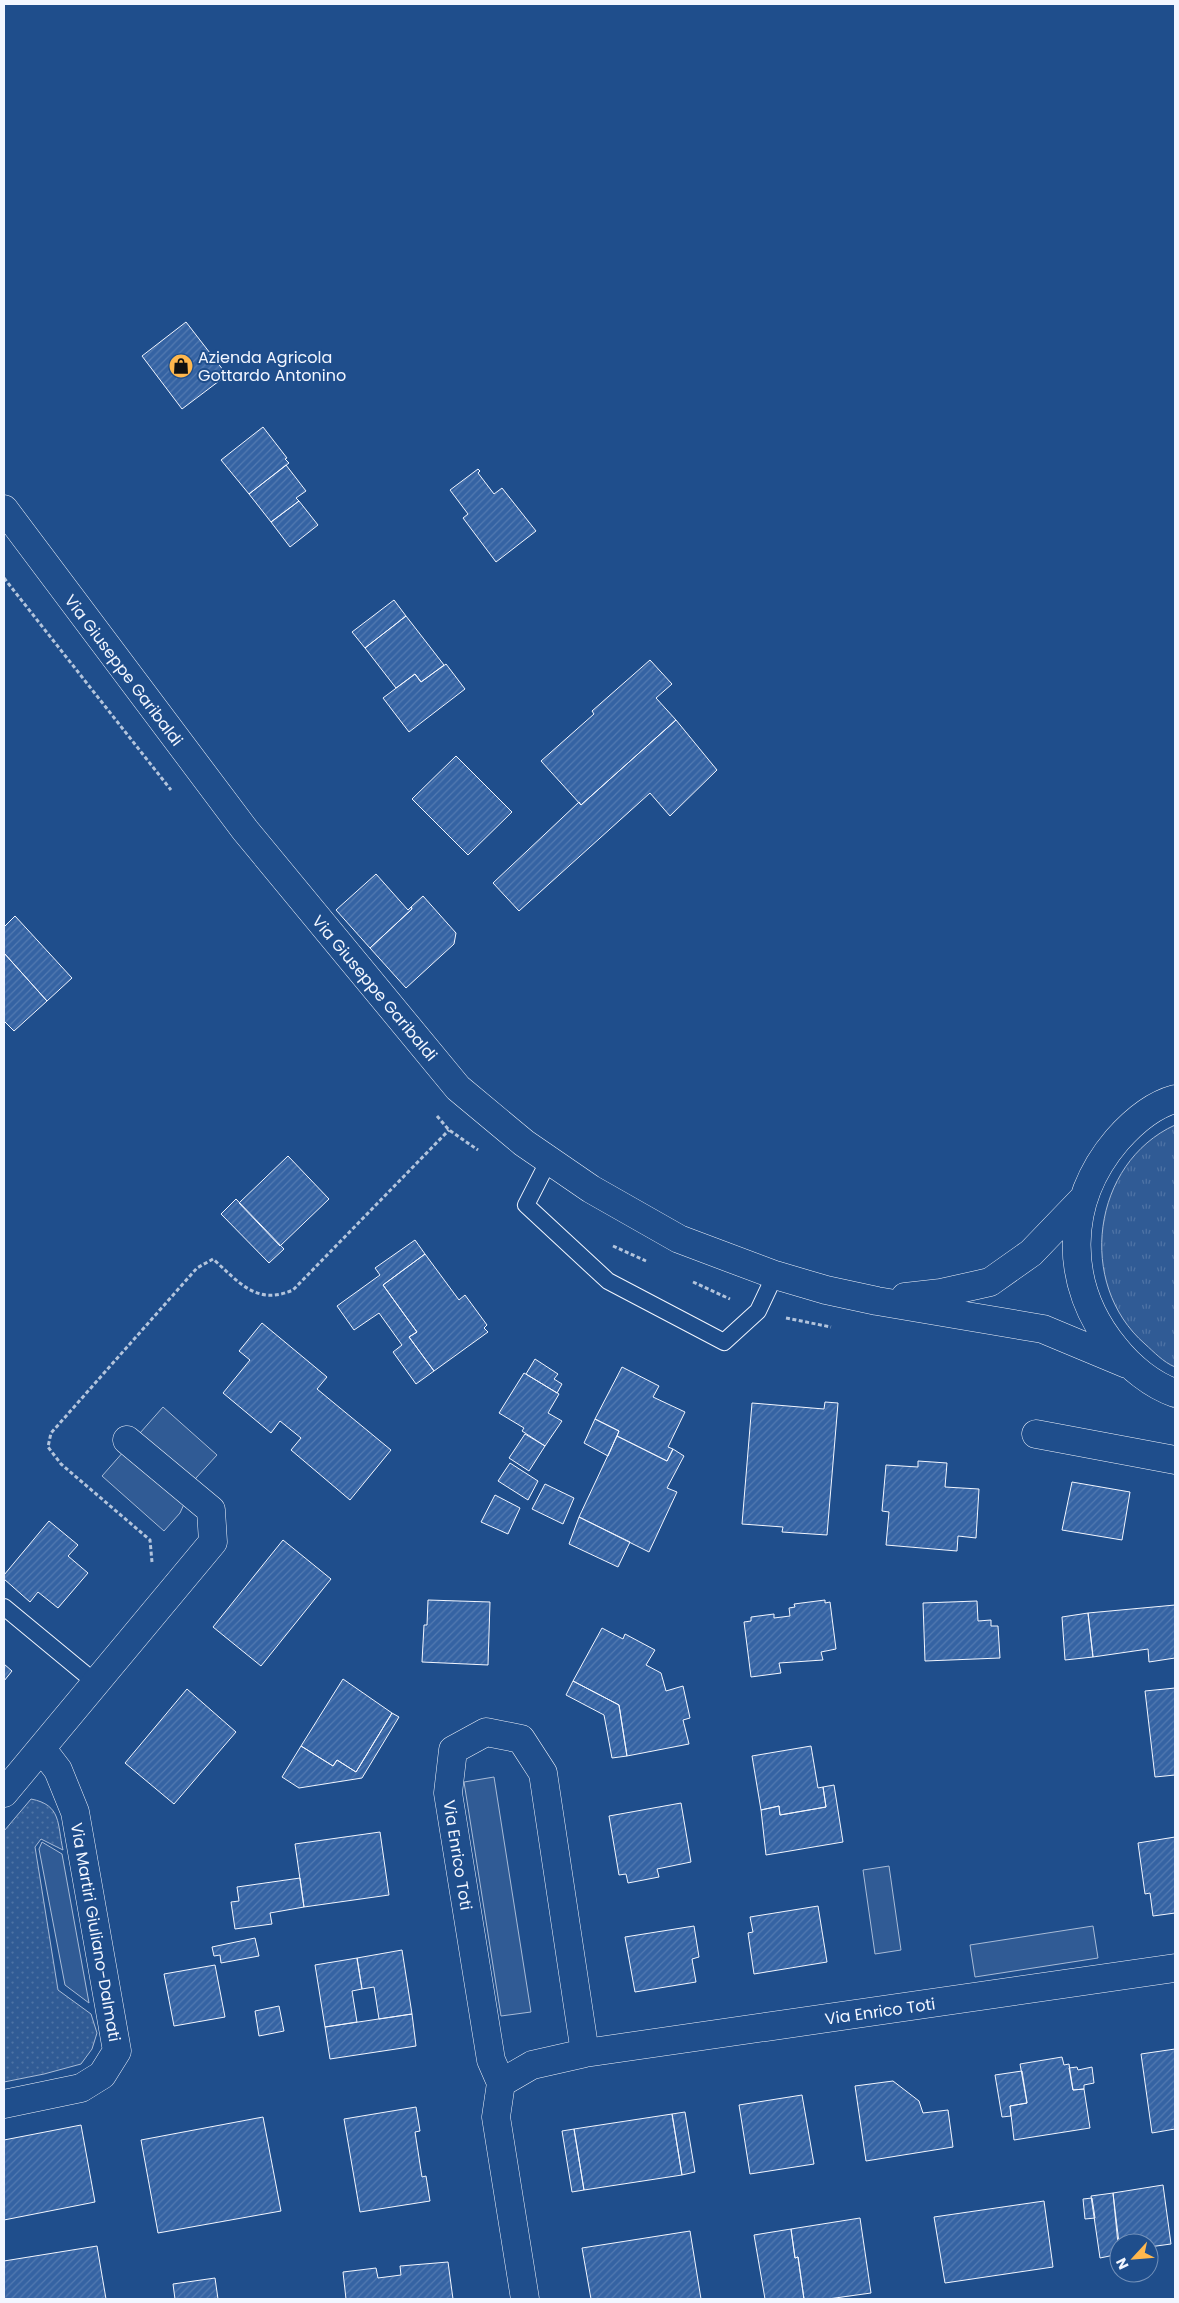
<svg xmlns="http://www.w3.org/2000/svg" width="1179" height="2303" font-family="Poppins,sans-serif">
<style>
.grass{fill:url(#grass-tufts);stroke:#a8bbd7}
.park{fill:url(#park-dots);stroke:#a8bbd7}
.built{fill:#305b95;stroke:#a8bbd7}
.building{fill:url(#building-hatch);stroke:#f2f6ff}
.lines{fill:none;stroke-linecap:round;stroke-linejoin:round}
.service-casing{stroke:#f2f6ff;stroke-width:18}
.minor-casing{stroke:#f2f6ff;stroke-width:29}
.secondary-casing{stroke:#f2f6ff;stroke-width:29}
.path{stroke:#b3c4dc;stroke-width:3;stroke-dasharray:4 2.5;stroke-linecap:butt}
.service{stroke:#1f4e8c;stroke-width:16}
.minor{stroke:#1f4e8c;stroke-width:28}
.secondary{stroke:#1f4e8c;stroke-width:28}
.labels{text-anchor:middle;stroke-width:4;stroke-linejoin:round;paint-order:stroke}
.poi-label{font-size:16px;fill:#f2f6ff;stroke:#1f4e8c;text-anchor:start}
.street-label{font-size:16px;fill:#f2f6ff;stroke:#1f4e8c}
</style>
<defs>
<pattern id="grass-tufts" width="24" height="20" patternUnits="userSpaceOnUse" patternTransform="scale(1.25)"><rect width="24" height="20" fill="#305b95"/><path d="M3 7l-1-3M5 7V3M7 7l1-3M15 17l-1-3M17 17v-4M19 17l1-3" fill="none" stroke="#4e73a5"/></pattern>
<pattern id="park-dots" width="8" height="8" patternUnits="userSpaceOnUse" patternTransform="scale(1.25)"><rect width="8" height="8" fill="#305b95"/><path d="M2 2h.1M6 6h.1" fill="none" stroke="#4e73a5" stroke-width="1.8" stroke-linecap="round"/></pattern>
<pattern id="building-hatch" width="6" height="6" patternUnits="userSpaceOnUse" patternTransform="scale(1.25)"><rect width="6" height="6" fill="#3563a3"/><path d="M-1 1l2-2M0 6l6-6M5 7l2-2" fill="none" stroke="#537ab1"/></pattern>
</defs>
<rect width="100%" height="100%" fill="#1f4e8c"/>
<!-- grass -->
<path class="grass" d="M1175 1125V1367C1163 1362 1154 1352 1145 1344 1076 1284 1092 1163 1175 1125Z"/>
<!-- park -->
<path class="park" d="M31 1799C62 1805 57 1824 63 1850L41 1839 35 1847 58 1990 91 2014 97 2033 92 2049 81 2064 44 2074 4 2082V1831Z"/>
<!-- built -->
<path class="built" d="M163 1407 217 1455 196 1478 180 1513 164 1531 102 1476Z
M494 1777 531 2012 501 2016 464 1782Z
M42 1842 62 1854 89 2003 65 1985 39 1849Z
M889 1866 901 1950 875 1954 863 1870Z
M1093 1926 1098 1958 975 1977 970 1945Z"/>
<!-- building -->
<path class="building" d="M186 322 227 375 182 409 142 356Z
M263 427 287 458 285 459 289 463 249 494 221 460Z
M286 465 306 491 296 498 299 501 271 522 249 494Z
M478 469 480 471 478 473 494 494 502 488 536 531 496 562 463 518 468 514 450 490Z
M299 501 318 525 290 547 271 522Z
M394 600 406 616 365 648 352 632Z
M406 616 444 665 421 682 415 674 396 688 365 648Z
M650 660 672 684 656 698 676 720 581 805 541 761 594 714 592 711Z
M446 664 465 689 409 732 383 698 415 674 421 682Z
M676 720 717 770 670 816 650 793 519 911 493 883 579 802 581 805Z
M456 756 512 812 468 855 412 799Z
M376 874 408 910 411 907 412 909 370 948 336 910Z
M423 896 456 933 454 944 406 988 370 948 412 909 411 907Z
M15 916 72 978 47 1001 4 953V927Z
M4 953 47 1001 14 1031 4 1021Z
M288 1156 329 1199 280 1246 239 1203Z
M236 1199 284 1249 269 1263 221 1214Z
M415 1240 425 1254 383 1285 417 1332 409 1337 434 1371 416 1384 393 1352 402 1345 379 1313 354 1330 337 1306 380 1275 375 1268Z
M425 1254 459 1300 465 1295 487 1325 484 1328 488 1332 434 1371 409 1337 417 1332 383 1285Z
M262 1323 327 1377 317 1389 391 1450 350 1500 291 1450 301 1438 280 1421 271 1433 223 1393 250 1360 239 1351Z
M535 1359 558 1374 554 1379 562 1384 557 1393 526 1374Z
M622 1367 659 1386 653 1397 685 1412 668 1447 673 1449 667 1461 617 1436 619 1431 595 1419Z
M524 1373 559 1394 548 1413 562 1421 545 1446 522 1431 524 1428 499 1413Z
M825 1402 838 1403 827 1535 782 1532 783 1527 742 1524 752 1403 824 1409Z
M595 1419 619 1431 608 1456 584 1443Z
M525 1434 545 1446 529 1471 509 1458Z
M617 1436 667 1461 673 1449 684 1456 667 1488 677 1492 649 1552 579 1517Z
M918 1461 947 1463 945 1487 979 1489 976 1538 958 1536 957 1551 886 1545 889 1512 882 1511 886 1465 918 1467Z
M510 1463 538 1481 528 1500 498 1481Z
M1072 1482 1130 1492 1122 1540 1062 1530Z
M545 1484 574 1498 563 1524 532 1509Z
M495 1495 520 1508 508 1534 481 1522Z
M579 1517 630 1542 618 1567 569 1544Z
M49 1521 78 1545 68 1556 88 1573 58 1608 38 1592 30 1602 4 1579V1575Z
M283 1540 331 1579 261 1666 213 1627Z
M428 1600 490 1602 488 1665 422 1662 424 1625H427Z
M825 1600V1603L830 1602 836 1649 821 1652 823 1660 779 1663 781 1673 751 1677 744 1622 751 1621V1617L774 1614V1618L790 1616 789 1608 795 1607 794 1604Z
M977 1601 978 1621 991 1620V1626H998L1000 1658 925 1661 923 1603Z
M1175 1605V1658L1149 1662 1148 1649 1093 1657 1088 1613Z
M1088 1613 1093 1657 1065 1660 1062 1617Z
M602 1628 623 1639 625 1634 655 1650 646 1665 661 1673 666 1691 683 1686 690 1718 683 1720 689 1744 627 1756 619 1705 573 1681Z
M4 1664 12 1671 4 1681Z
M343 1679 392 1713 356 1772 337 1760 333 1766 301 1746Z
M573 1681 619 1705 627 1756 612 1758 604 1715 566 1695Z
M1175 1688V1775L1155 1777 1145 1691Z
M187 1689 236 1732 174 1804 125 1763Z
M392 1713 399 1717 362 1778 299 1788 282 1777 301 1746 333 1766 337 1760 356 1772Z
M811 1746 818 1788 823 1787 826 1807 780 1815 779 1806 761 1810 752 1756Z
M834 1785 843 1842 766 1855 761 1810 779 1806 780 1815 826 1807 823 1787Z
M681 1803 691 1862 657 1869 659 1877 628 1883 626 1874 619 1875 609 1816Z
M380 1832 389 1895 304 1907 295 1844Z
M1175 1837V1913L1153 1916 1150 1893 1145 1894 1138 1843Z
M300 1878 304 1907 270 1913 272 1924 235 1929 231 1902 239 1901 237 1887Z
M818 1906 827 1962 754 1974 748 1933 753 1932 750 1917Z
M694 1926 699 1957 692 1959 696 1982 635 1992 625 1937Z
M255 1938 259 1956 221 1963 220 1955 214 1956 212 1947Z
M402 1950 412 2014 379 2019 374 1987 362 1989 357 1958Z
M357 1958 362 1989 352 1991 357 2022 325 2027 315 1965Z
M215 1965 225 2017 174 2026 164 1974Z
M279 2006 284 2031 259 2036 255 2011Z
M412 2014 416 2046 330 2059 325 2027Z
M1175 2049V2129L1152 2133 1141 2054Z
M1062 2057 1064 2065 1069 2064 1073 2090 1084 2089 1090 2128 1014 2140 1010 2106 1027 2103 1020 2064Z
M1077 2067 1078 2070 1092 2067 1094 2083 1084 2085V2089L1073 2090 1069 2068Z
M1022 2071 1027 2103 1010 2106 1011 2116 1002 2117 995 2075Z
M893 2081 919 2101 923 2113 948 2110 953 2147 866 2161 855 2086Z
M802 2095 814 2164 750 2174 739 2105Z
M416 2107 420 2131 415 2132 422 2177 426 2176 430 2201 360 2212 344 2119Z
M685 2112 695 2172 682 2175 672 2114Z
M672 2114 682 2175 584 2190 574 2129Z
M263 2117 281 2211 158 2233 141 2140Z
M81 2125 95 2202 4 2220V2140Z
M574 2129 584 2190 572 2192 562 2131Z
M1163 2185 1171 2244 1149 2247V2243H1119L1113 2193Z
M1113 2193 1119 2254 1100 2258 1091 2196Z
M1092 2198 1095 2218 1085 2219 1083 2199Z
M1044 2201 1053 2267 945 2283 934 2217Z
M860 2218 871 2293 828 2299H804L798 2257 795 2258 791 2229Z
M791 2229 795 2258 798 2257 804 2299H765L754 2235Z
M690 2231 701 2299H591L582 2248Z
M97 2246 106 2299H4V2261Z
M448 2262 453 2299H346L343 2272 376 2268 378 2278 401 2275 400 2266Z
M215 2278 218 2299H175L173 2284Z"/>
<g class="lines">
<defs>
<path id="service" d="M549 1160 526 1205 608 1281 724 1342 758 1311 775 1275
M4 1607 96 1683"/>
<path id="minor" d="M1036 1434 1175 1460
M4 1793 213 1542 211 1510 127 1440
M501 2083 491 2060 448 1793 453 1750 486 1732 521 1739 543 1773 585 2053
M4 2104 81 2088 102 2075 117 2051 75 1812 58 1770 42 1749
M525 2299 496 2117 501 2083 532 2065 585 2053 1175 1968"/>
<path id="secondary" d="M4 509 245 830 458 1088 524 1143 591 1189 679 1239 775 1275 826 1290 877 1301 1043 1329 1127 1364
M1175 1099C1153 1105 1132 1123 1117 1140 1064 1202 1063 1285 1115 1348 1130 1367 1152 1385 1175 1393
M905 1297 941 1293 990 1282 1031 1253 1082 1200"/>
</defs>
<!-- service casing -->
<use href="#service" class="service-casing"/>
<!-- minor casing -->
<use href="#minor" class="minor-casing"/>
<!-- secondary casing -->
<use href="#secondary" class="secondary-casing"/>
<!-- path -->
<path class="path" d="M4 578 171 790
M437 1116 449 1130 478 1150
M613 1246 646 1261
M693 1282 730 1299
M786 1318 831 1327
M152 1562 150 1540 61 1464 48 1447 51 1433 197 1268 213 1259C239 1282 256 1306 293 1290L449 1130"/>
<!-- service -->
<use href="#service" class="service"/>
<!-- minor -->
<use href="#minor" class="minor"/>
<!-- secondary -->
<use href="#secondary" class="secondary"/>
</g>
<!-- icons -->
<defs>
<symbol id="shop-disc" viewBox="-11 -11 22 22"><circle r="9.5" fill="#ffb74d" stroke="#1f4e8c"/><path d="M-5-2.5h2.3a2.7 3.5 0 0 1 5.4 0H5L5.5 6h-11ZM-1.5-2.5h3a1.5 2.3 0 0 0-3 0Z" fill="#111"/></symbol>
</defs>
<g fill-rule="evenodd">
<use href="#shop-disc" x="167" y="352" width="28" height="28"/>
</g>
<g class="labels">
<!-- poi labels -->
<g class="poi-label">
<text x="198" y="363">Azienda Agricola<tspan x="198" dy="18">Gottardo Antonino</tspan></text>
</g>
<!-- street labels -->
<g class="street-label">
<text transform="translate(124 670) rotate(53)" y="6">Via Giuseppe Garibaldi</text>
<text transform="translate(375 988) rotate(50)" y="6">Via Giuseppe Garibaldi</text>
<text transform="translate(458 1855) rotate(81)" y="6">Via Enrico Toti</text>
<text transform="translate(96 1932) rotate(80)" y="6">Via Martiri Giuliano-Dalmati</text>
<text transform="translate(880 2011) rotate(-8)" y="6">Via Enrico Toti</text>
</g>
</g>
<!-- border -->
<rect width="1179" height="2303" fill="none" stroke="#f2f6ff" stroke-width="10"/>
<!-- north arrow -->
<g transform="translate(1134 2258) rotate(244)"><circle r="24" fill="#1f4e8c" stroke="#7391ba"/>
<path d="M0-4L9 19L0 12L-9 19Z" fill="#ffb74d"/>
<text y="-8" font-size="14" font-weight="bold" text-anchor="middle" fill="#f2f6ff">N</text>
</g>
</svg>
